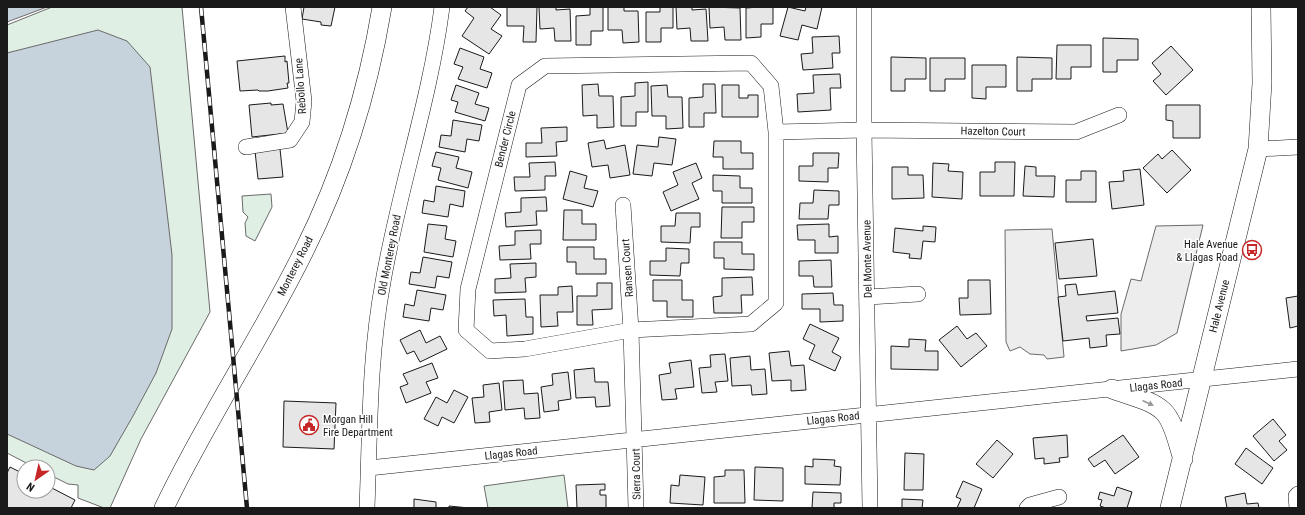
<svg xmlns="http://www.w3.org/2000/svg" width="1305" height="515" font-family="'Roboto Condensed',sans-serif">
<style>
.green{fill:#e0efe3;stroke:#6a6a6a}
.parking{fill:#ededed;stroke:#6a6a6a}
.water{fill:#c6d2dc;stroke:#6a6a6a}
.building{fill:#e6e6e6;stroke:#1a1a1a}
.lines{fill:none;stroke-linecap:round;stroke-linejoin:round}
.minor-casing{stroke:#1a1a1a;stroke-width:16}
.major-casing{stroke:#1a1a1a;stroke-width:20}
.minor{stroke:#fff;stroke-width:15}
.major{stroke:#fff;stroke-width:19}
.rail-casing{stroke:#1a1a1a;stroke-width:4.5}
.rail{stroke:#fff;stroke-width:3;stroke-dasharray:9;stroke-linecap:butt}
.oneway{fill:#989898}
.labels{text-anchor:middle;stroke-width:3;stroke-linejoin:round;paint-order:stroke}
.street-label{font-size:11px;fill:#1a1a1a;stroke:#fff}
.poi-label{font-size:11px;fill:#1a1a1a;stroke:#fff;text-anchor:end}
</style>
<rect width="100%" height="100%" fill="#fff"/>
<!-- green -->
<path class="green" d="M52 7H182L210 312 141 439 110 508H104L78 498V485L68 484 48 474V467H34L7 453V25Z
M271 194 272 207 255 241 246 236 245 223 248 217 243 212 242 196Z
M564 475 568 508H488L484 486Z"/>
<!-- parking -->
<path class="parking" d="M1203 225 1177 333 1156 345 1121 351V314L1131 279 1141 281 1156 226Z
M1052 229 1064 357 1047 359 1044 355 1030 354 1020 347 1010 351 1006 342 1005 230Z"/>
<!-- water -->
<path class="water" d="M7 7H47L7 22Z
M98 30 127 41 150 67 172 255V329L156 373 133 416 110 456 94 470 76 466 7 434V53Z"/>
<!-- building -->
<path class="building" d="M304 7H335L331 26 321 25V22L302 19Z
M468 7H490L501 15 491 29 502 36 489 54 462 36 474 18 465 11Z
M507 7H537L536 42H523L524 26H507Z
M539 7H556V10L570 9 571 41H555L554 28 540 29Z
M590 7H603V31H591V45H576V16L590 15Z
M608 7H624V11H638L639 42 623 43 622 30H608Z
M660 7H673V28H661V42H646V12H660Z
M676 7H692V10L706 9 708 41H691L690 28 677 29Z
M709 7 740 8 741 40H725L724 27 710 28Z
M760 7H773V24H761V37L746 38V8Z
M788 7 805 11 806 7H822L817 29 802 25 798 40 780 36Z
M839 36 840 53H832L833 68 803 70 801 54 813 53 812 37Z
M1103 38 1138 39V60H1117V72H1103Z
M1057 45H1091V67H1071V79H1056Z
M1171 46 1193 70 1166 95 1153 81 1161 74 1152 63Z
M460 48 484 57 480 69 492 73 487 88 458 79 463 67 454 64Z
M285 56V62L287 61 289 83H287L288 88 268 91H259L258 90 240 91 237 61Z
M891 57 926 58V79H905V91H891Z
M1017 57 1052 58V79H1032V91H1017Z
M930 58H965V79H945V91H930Z
M972 65H1006V87H986V99L972 98Z
M840 74 841 88H830L831 110 798 112 797 94 814 93 813 75Z
M648 82V112H636V126H621V97L635 96V83Z
M598 84 599 96H613L614 127 597 128V115L583 116 582 85Z
M703 84H715L716 113H704V127H689V98L703 97Z
M456 85 479 93 475 104 489 108 485 121 455 112 458 102 451 100Z
M667 85 668 97H682L683 128 666 129V116H652L651 86Z
M722 85H739V98H748V95H758V117H722Z
M271 103V105L283 104 288 133 252 137 249 105Z
M1166 105H1200V138H1173V121L1166 120Z
M453 120 482 125 479 141 467 139 465 152 439 147 441 135 451 136Z
M567 127V141L556 142 557 156 526 157V143H542L541 128Z
M659 137 676 139 672 165 654 163 652 176 633 174 637 145 658 147Z
M604 140 606 149 625 145 630 175 610 178 608 165 592 167 588 143Z
M714 141H741V153H753V169H723V157H713Z
M280 149 283 177 258 179 255 151Z
M1172 150 1191 170 1167 193 1143 168 1158 154 1162 159Z
M436 152 459 157 456 168 472 172 468 188 438 180 441 168 432 166Z
M813 153H839L838 168H828V182L799 181V166H813Z
M555 162 556 176H545V190L515 191 514 177H530L529 163Z
M995 162H1015L1014 196H980V172H995Z
M696 163 702 178 692 183 699 199 671 211 663 192 678 185 673 172Z
M933 163 949 164 948 171 963 172 962 199 932 197Z
M1025 166 1036 167V176H1055L1054 197 1023 196Z
M892 167H908V175H923L924 198 892 199Z
M1140 169 1144 205 1112 209 1109 182 1124 181 1123 171Z
M570 171 587 176 584 188 598 191 593 207 563 199Z
M1081 171H1096V202H1066V180H1081Z
M713 175 740 176V188H752V203H722V191H713Z
M436 186 465 191 463 207 450 204 448 217 422 213 424 200 434 202Z
M814 190 839 191V205H829L828 219H799L800 203H813Z
M546 197 547 211H536L537 225 506 227 505 213 521 212V198Z
M722 207H754V222H742V238H721Z
M564 210H582V224H596V240H563Z
M676 213H700V227H691L690 243 661 242V226H675Z
M428 224 447 226 445 239 456 241 453 257 424 252Z
M829 224V237L838 236V253H815V240H798L797 225Z
M923 226 936 227 935 242 923 241 921 259 909 258 910 254 893 252 895 228 923 231Z
M541 230V244H530L531 259 500 260 499 246 515 245V231Z
M1093 239 1097 276 1059 279 1055 243Z
M714 242H742V254H754V270L724 269V258H714Z
M567 247H594V259H606V274H576V262H567Z
M666 248 689 249V263H681L680 276 650 275V261H666Z
M423 257 452 262 449 278 437 276 435 288 409 284 411 272 420 273Z
M831 260 832 287H814L813 276H799V261Z
M536 263V277L525 278 526 292 495 293V279L511 278 510 264Z
M752 277 753 295H741L742 313H714L713 297 722 296V278Z
M653 280H682V300H693V317H667V301H653Z
M968 280H990L991 314 960 315 959 298H968Z
M597 283H612V309L592 310 593 325H577V296H597Z
M1076 284 1078 295 1115 291 1118 313 1086 316 1087 321 1118 318 1120 334 1106 335 1107 346 1090 348 1089 338 1063 341 1058 297 1066 296 1065 285Z
M572 286 573 312H557L558 326 541 327 540 295H558V287Z
M417 290 446 295 443 310 431 308 429 321 403 317 405 304 414 306Z
M833 293 834 305H843V321L820 322V309H802V294Z
M1298 296V326L1290 328 1286 298Z
M525 299 526 317H533V334L507 336 506 315 494 316 493 300Z
M810 324 839 338 832 352 841 357 835 371 809 359 815 345 803 339Z
M957 326 967 339 976 333 987 346 961 367 939 340Z
M420 330 426 343 440 336 447 349 420 362 414 351 407 354 400 340Z
M909 339 926 340 925 351H938V370L891 369V346L909 347Z
M789 351 791 366 804 365 806 390 791 391V380L772 381 769 353Z
M725 354 728 381 715 382 717 392 702 393 699 368 711 367 710 355Z
M750 356 751 370 765 369 767 394 752 395 751 385 732 386 730 358Z
M691 360 694 387 675 389 677 399 662 400 659 375 671 373 669 363Z
M432 363 438 378 426 382 431 393 406 403 400 387 408 384 403 374Z
M594 368 595 382H608L610 406 596 407 595 397 576 398 574 370Z
M568 372 571 399 558 401 559 410 544 412 541 387 553 385 552 374Z
M523 380 524 394 538 393 540 418 525 419 524 408 505 410 503 381Z
M499 383 502 410 489 412 490 422 475 423 472 398 484 397 483 385Z
M454 390 468 397 454 423 442 417 438 426 424 419 436 397 447 403Z
M284 401 336 403 334 449 283 447Z
M1273 419 1286 435 1279 441 1287 450 1274 461 1253 436Z
M1067 435 1068 457 1059 458 1060 462 1044 464V458L1035 459 1033 438Z
M1123 435 1139 457 1115 474 1105 460 1094 467 1088 459Z
M997 440 1013 454 993 478 976 464Z
M1246 448 1273 468 1262 484 1235 464Z
M905 453 924 454 923 490H904Z
M813 459 835 460 834 466 841 467 840 485 805 484V466L813 467Z
M10 467 24 474V491H48V486L75 500 71 508H7V473Z
M755 467 783 468V501L754 500Z
M725 470H744L745 503H714V477L725 476Z
M680 475 705 477 703 505 670 503 671 485 679 486Z
M963 481 982 489 974 508H957L961 499 956 497Z
M605 484V490H600V495H606V508H577L576 485Z
M1117 487 1132 492 1127 508H1106L1100 506 1102 500 1098 499 1100 492 1114 496Z
M813 492 841 493V503H834V508H812Z
M1245 493 1247 504 1258 503 1259 508H1227L1225 497Z
M414 499 436 502V508H414Z
M902 499 923 500 922 508H902Z
M449 506 469 508H449Z"/>
<g class="lines">
<defs>
<path id="minor" d="M864 7V130L870 508
M751 63 771 86 776 132V303L751 324 631 330 525 349 490 351 466 330 468 289 519 85 545 66Z
M776 132 864 130 1076 132 1119 115
M246 147 290 140 302 122 304 101 293 7
M1258 149 1298 147
M623 205 631 330 636 508
M868 297 918 294
M369 468 1298 369
M367 508C370 432 369 357 383 282 399 189 430 100 442 7
M1027 508 1030 505 1059 497
M1297 508 1296 496 1298 494"/>
<path id="major" d="M1112 389C1127 395 1150 399 1163 411 1174 421 1178 445 1183 459
M164 508C206 420 261 338 304 251 342 175 368 91 382 7
M1170 508 1258 149 1262 83 1261 7"/>
</defs>
<!-- minor casing -->
<use href="#minor" class="minor-casing"/>
<!-- major casing -->
<use href="#major" class="major-casing"/>
<!-- minor -->
<use href="#minor" class="minor"/>
<!-- major -->
<use href="#major" class="major"/>
<defs>
<path id="rail" d="M201 7 247 508"/>
</defs>
<!-- rail casing -->
<use href="#rail" class="rail-casing"/>
<!-- rail -->
<use href="#rail" class="rail"/>
</g>
<!-- one-way arrows -->
<defs><path id="oneway-solid" d="M-6-.8H1V-3.2L6.5 0L1 3.2V.8H-6Z"/></defs>
<use class="oneway" href="#oneway-solid" transform="translate(1148 403) rotate(24)"/>
<!-- icons -->
<defs>
<symbol id="bus-ring" viewBox="-11 -11 22 22"><circle r="9.5" fill="#fff" stroke="#c62828" stroke-width="1.5"/><path d="M-5-6H5V4H4V6H2V4H-2V6H-4V4H-5ZM-3.5-4V0h7V-4ZM-3.5 1.2v1.5H-2V1.2ZM2 1.2v1.5H3.5V1.2Z" fill="#c62828"/></symbol>
<symbol id="civic-ring" viewBox="-11 -11 22 22"><circle r="9.5" fill="#fff" stroke="#c62828" stroke-width="1.5"/><path d="M-.6-6.5H3V-4.5H.6V-3L4-1V1h2V6H-6V1h2V-1L-.6-3ZM-1.2 2.5V6h2.4V2.5Z" fill="#c62828"/></symbol>
</defs>
<g fill-rule="evenodd">
<use href="#bus-ring" x="1241" y="239" width="22" height="22"/>
<use href="#civic-ring" x="298" y="414" width="22" height="22"/>
</g>
<g class="labels">
<!-- street labels -->
<g class="street-label">
<text transform="translate(300 86) rotate(-94)" y="4">Rebollo Lane</text>
<text transform="translate(993 131) rotate(1)" y="4">Hazelton Court</text>
<text transform="translate(505 139) rotate(-76)" y="4">Bender Circle</text>
<text transform="translate(389 255) rotate(-79)" y="4">Old Monterey Road</text>
<text transform="translate(867 259) rotate(-91)" y="4">Del Monte Avenue</text>
<text transform="translate(295 266) rotate(-63)" y="4">Monterey Road</text>
<text transform="translate(627 268) rotate(-94)" y="4">Ransen Court</text>
<text transform="translate(1219 306) rotate(-76)" y="4">Hale Avenue</text>
<text transform="translate(1156 385) rotate(-6)" y="4">Llagas Road</text>
<text transform="translate(833 418) rotate(-6)" y="4">Llagas Road</text>
<text transform="translate(511 453) rotate(-6)" y="4">Llagas Road</text>
<text transform="translate(636 474) rotate(-91)" y="4">Sierra Court</text>
</g>
<!-- poi labels -->
<g class="poi-label">
<text x="1238" y="248">Hale Avenue<tspan x="1238" dy="13">&amp; Llagas Road</tspan></text>
<text x="323" y="423" text-anchor="start">Morgan Hill<tspan x="323" dy="13">Fire Department</tspan></text>
</g>
</g>
<!-- border -->
<rect width="1305" height="515" fill="none" stroke="#1a1a1a" stroke-width="16"/>
<!-- north arrow -->
<g transform="translate(36 479) rotate(214)"><circle r="19" fill="#ffffff" stroke="#a3a3a3"/>
<path d="M0-3L7 15L0 10L-7 15Z" fill="#c62828"/>
<text y="-6" font-size="11" font-weight="bold" text-anchor="middle" fill="#1a1a1a">N</text>
</g>
</svg>
